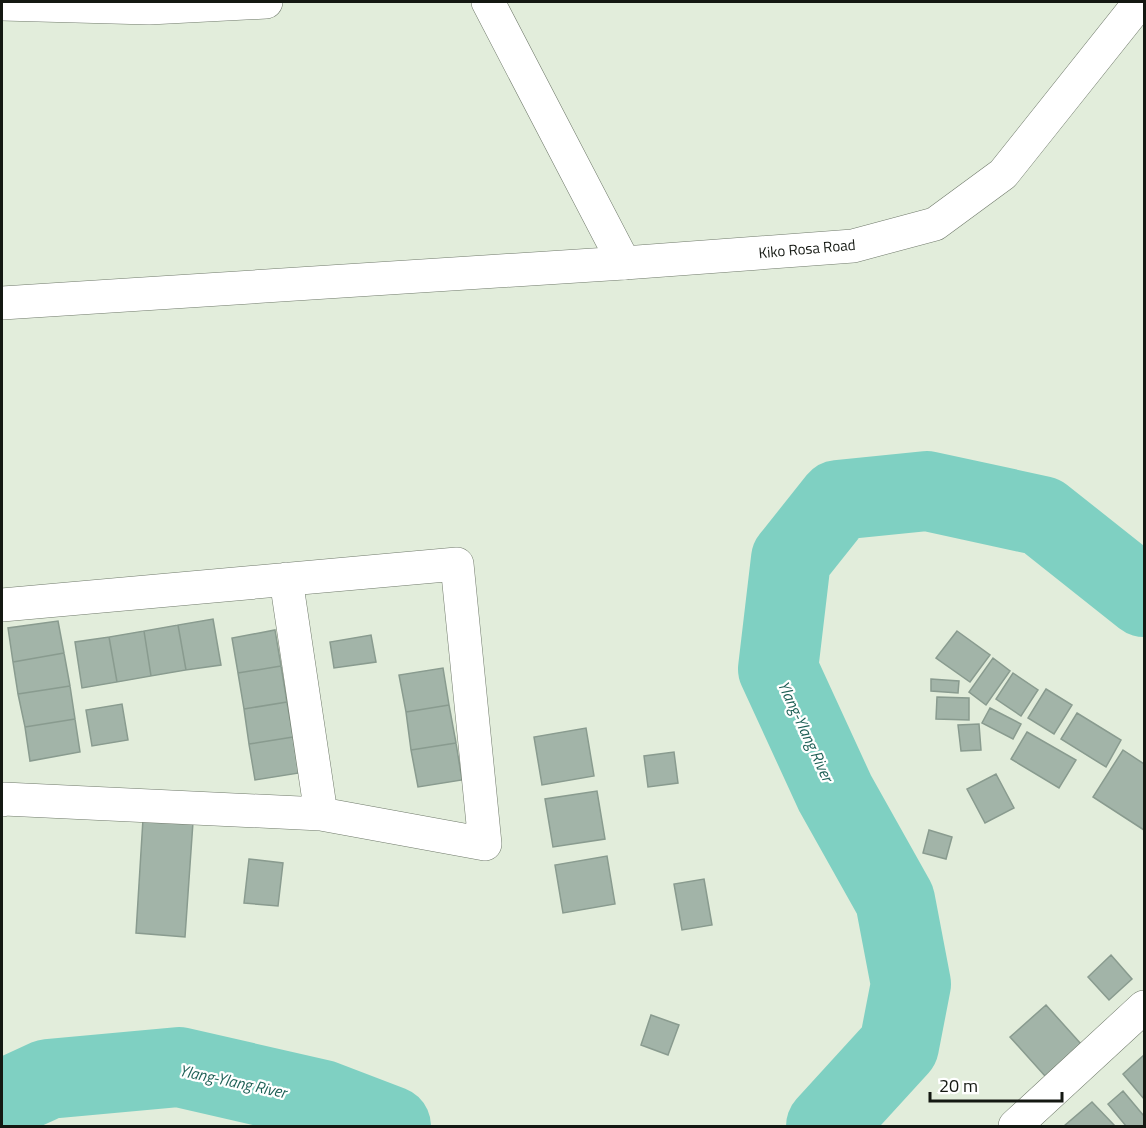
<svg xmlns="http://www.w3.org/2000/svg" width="1146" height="1128" font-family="'Titillium Web',sans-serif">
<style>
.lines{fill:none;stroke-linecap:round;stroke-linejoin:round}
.river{stroke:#7fd0c2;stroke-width:80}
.building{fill:#a2b4a8;stroke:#899b8f;stroke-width:1.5}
.minor-casing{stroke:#707a6b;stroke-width:34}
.tertiary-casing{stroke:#707a6b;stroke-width:34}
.minor{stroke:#fff;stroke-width:33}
.tertiary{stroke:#fff;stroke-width:33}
.labels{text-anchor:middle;stroke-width:4.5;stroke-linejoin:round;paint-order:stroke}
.street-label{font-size:15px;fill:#141812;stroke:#fff}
.water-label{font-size:16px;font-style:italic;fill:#1d5f55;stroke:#fff}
</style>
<rect width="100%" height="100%" fill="#e2eddb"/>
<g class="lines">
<!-- river -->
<path class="river" d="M2 1100 48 1079 179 1067 323 1100 391 1126
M826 1126 899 1046 911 984 895 900 835 793 778 669 791 559 838 500 927 491 1042 516 1144 597"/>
</g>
<!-- building -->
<path class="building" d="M213 619 221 665 186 670 178 625Z
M58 621 64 653 13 662 8 628Z
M178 625 186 670 151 676 144 631Z
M275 630 281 666 238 673 232 638Z
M144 631 151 676 117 682 109 637Z
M957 631 990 655 970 682 936 658Z
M371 635 376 662 334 668 330 642Z
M109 637 117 682 82 688 75 642Z
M64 653 70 686 18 694 13 662Z
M993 658 1010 671 986 705 969 692Z
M281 666 287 702 244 709 238 673Z
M443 668 449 705 406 712 399 675Z
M1013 673 1038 690 1021 716 996 699Z
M931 679 959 681 958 693 931 691Z
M70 686 75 719 25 727 18 694Z
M1046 689 1072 705 1054 734 1028 718Z
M937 697 969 698V720L936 719Z
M287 702 293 737 249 744 244 709Z
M122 704 128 740 92 746 86 710Z
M449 705 456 743 411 750 406 712Z
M990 708 1021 724 1013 739 982 723Z
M1077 713 1121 740 1106 767 1061 739Z
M75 719 80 752 30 761 25 727Z
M979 724 981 750 961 751 958 725Z
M586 728 594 776 542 785 534 737Z
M1027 732 1076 760 1059 788 1011 759Z
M293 737 299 773 255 780 249 744Z
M456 743 462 780 418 787 411 750Z
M1123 750 1144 764V830L1093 797Z
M674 752 678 783 648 787 644 756Z
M996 774 1014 808 985 823 967 789Z
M597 791 605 839 553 847 545 799Z
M143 819 193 822 185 937 136 933Z
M929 830 952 837 946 859 923 853Z
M607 856 615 904 563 913 555 865Z
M249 859 283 863 278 906 244 903Z
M704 879 712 925 682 930 674 884Z
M1111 955 1132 979 1109 1000 1088 977Z
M1046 1005 1081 1044 1045 1076 1010 1037Z
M651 1015 679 1025 668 1055 641 1045Z
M1144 1055V1099L1123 1074Z
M1123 1091 1144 1116V1126H1126L1108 1104Z
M1092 1102 1115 1126H1064Z"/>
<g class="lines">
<defs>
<path id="minor" d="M2 4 149 8 266 2
M2 303 624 263
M286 579 321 814
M2 605 457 564 485 844 321 814 4 799 2 800
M1015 1126 1144 1007"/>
<path id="tertiary" d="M488 2 624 263 853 246 935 224 1003 174 1140 2"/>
</defs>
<!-- minor casing -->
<use href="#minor" class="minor-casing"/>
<!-- tertiary casing -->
<use href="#tertiary" class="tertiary-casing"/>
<!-- minor -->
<use href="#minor" class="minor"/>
<!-- tertiary -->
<use href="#tertiary" class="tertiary"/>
</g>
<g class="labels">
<!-- street labels -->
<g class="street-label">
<text transform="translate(807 249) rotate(-5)" y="5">Kiko Rosa Road</text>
</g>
<!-- water labels -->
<g class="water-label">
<text transform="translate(806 731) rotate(65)" y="6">Ylang-Ylang River</text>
<text transform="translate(233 1081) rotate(12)" y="6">Ylang-Ylang River</text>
</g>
</g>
<!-- border -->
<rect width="1146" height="1128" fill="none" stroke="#141812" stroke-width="6"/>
<!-- scale -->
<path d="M930 1092v9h132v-9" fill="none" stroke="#141812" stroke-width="3"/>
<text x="939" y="1092" font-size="18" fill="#141812" stroke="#ffffff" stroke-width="4.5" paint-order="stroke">20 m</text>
</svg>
